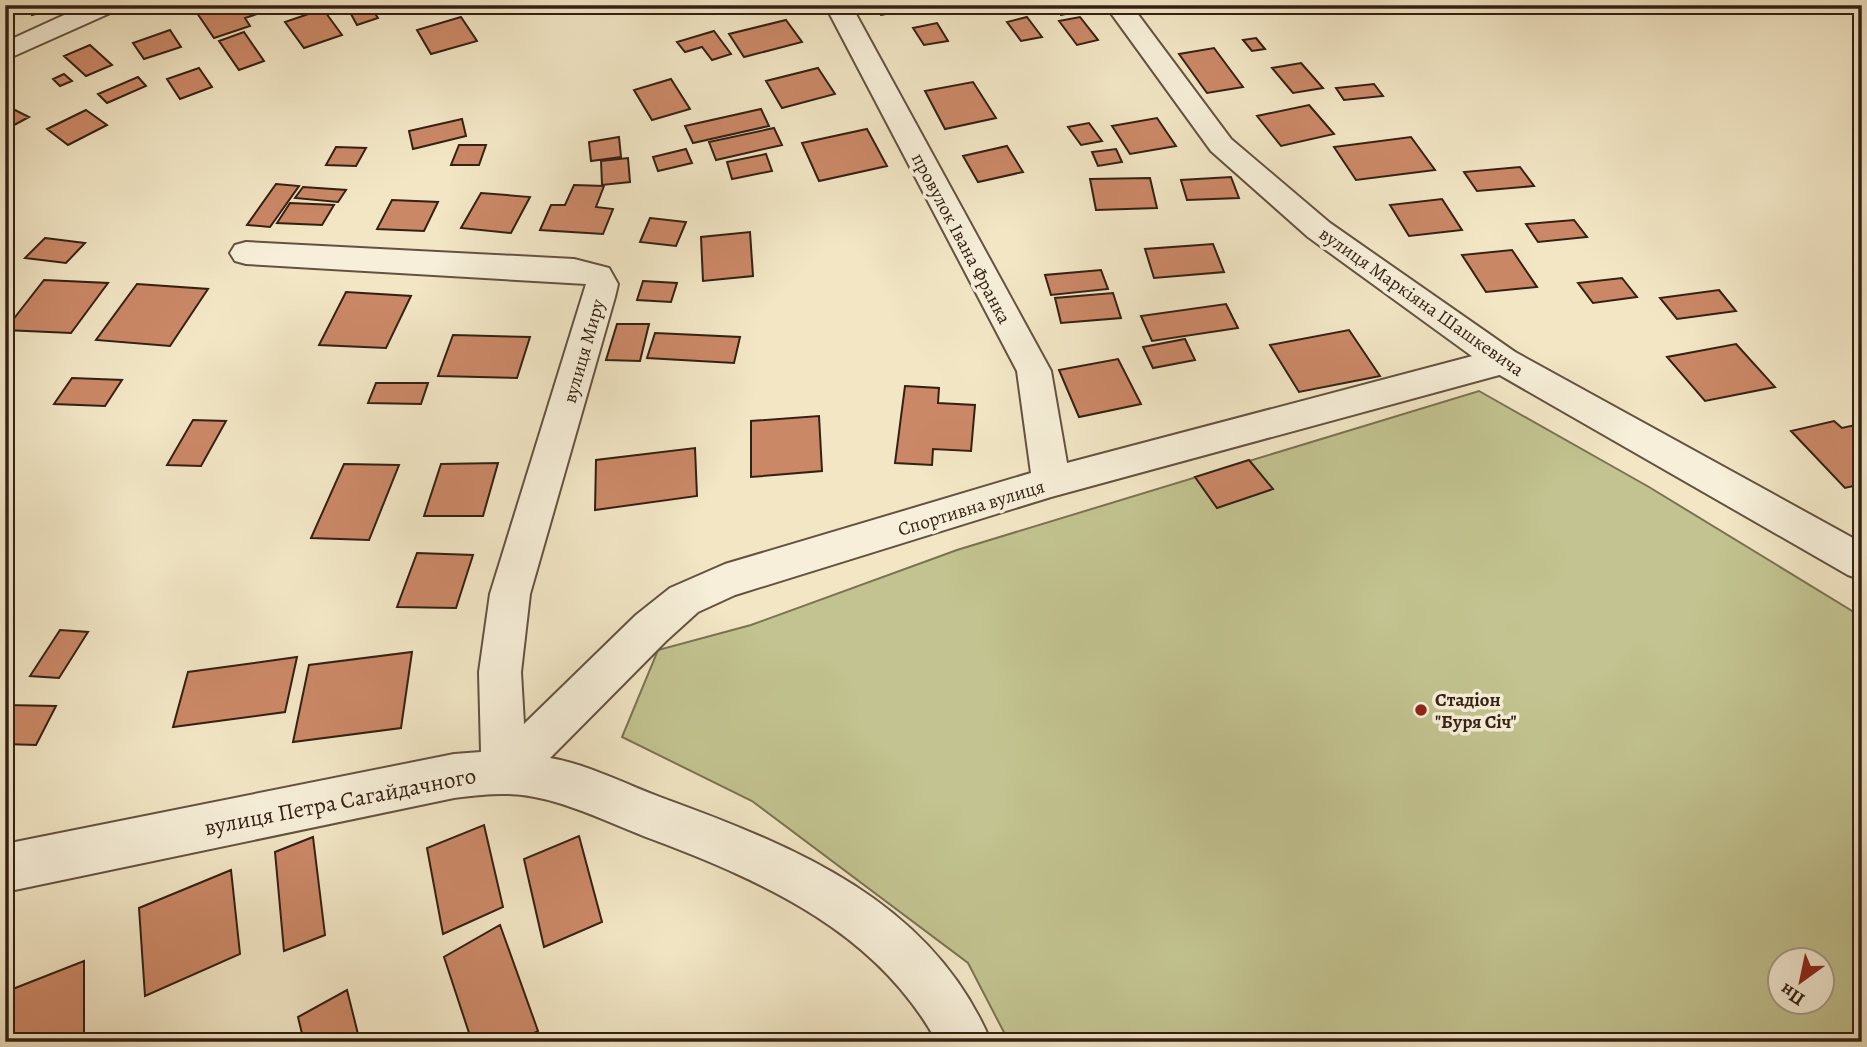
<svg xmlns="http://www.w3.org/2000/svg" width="1867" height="1047" font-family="Alegreya,serif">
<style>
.green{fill:#c2c390;stroke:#7b7252;stroke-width:2;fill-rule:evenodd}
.building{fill:#cb8867;stroke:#342014;stroke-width:2}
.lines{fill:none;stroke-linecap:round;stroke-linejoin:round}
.minor-casing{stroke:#645240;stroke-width:4}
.tertiary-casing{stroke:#645240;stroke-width:4}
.minor{fill:#f7efd9;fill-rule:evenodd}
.tertiary{fill:#f7efd9;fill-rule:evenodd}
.poi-dot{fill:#8f2418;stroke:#f7efd9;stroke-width:2.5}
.labels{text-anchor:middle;stroke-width:7;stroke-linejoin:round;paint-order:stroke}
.street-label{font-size:19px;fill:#342014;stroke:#f7efd9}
.poi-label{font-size:19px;font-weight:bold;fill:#342014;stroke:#f7efd9;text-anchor:start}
.near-street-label{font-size:23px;fill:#342014;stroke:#f7efd9}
</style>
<rect width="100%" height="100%" fill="#f2e6c5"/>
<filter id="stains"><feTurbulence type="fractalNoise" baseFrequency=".00286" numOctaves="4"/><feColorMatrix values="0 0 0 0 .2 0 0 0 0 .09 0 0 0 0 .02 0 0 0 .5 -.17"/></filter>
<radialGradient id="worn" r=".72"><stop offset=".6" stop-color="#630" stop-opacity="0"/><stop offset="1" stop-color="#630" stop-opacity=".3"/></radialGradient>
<!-- green -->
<path class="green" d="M1479 391 1649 487 1862 617V1042H1009L968 963 752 801 622 737 658 650 751 625 957 550ZM1780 960H1822V1002H1780Z"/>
<!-- building -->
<path class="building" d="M28 5H56L57 8 32 15Z
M222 5H250L257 14 245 18 250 26 214 38 197 13Z
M346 5H369L378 18 357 25Z
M707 5H743L714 14Z
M874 5H905L908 10 881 15Z
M1054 5H1088L1091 9 1061 15Z
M323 9 342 35 304 48 285 22Z
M461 17 477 41 431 54 417 30Z
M1027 17 1042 37 1021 41 1007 22Z
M1080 17 1098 40 1077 45 1059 21Z
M786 20 802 42 744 57 729 34Z
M937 23 948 41 924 45 913 28Z
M170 30 181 47 144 59 133 43Z
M714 31 731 54 712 60 702 47 685 52 677 42Z
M244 32 264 61 239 70 219 41Z
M1256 38 1265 49 1252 51 1243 40Z
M90 45 112 65 86 76 64 56Z
M1214 48 1243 87 1207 93 1179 54Z
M1301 63 1323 88 1293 93 1272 68Z
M199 68 212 87 180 99 167 79Z
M818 68 835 94 782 108 766 81Z
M64 74 72 81 60 86 53 79Z
M138 77 146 86 107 103 98 94Z
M671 79 690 109 652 120 634 90Z
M973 82 996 118 945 129 925 91Z
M1374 84 1383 96 1344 100 1336 88Z
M5 105 29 117 5 130Z
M1309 105 1334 134 1281 146 1257 116Z
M761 109 769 126 693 143 685 126Z
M86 110 107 125 68 145 47 129Z
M1157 118 1176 146 1130 154 1112 126Z
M462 119 466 136 413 149 409 131Z
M1089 123 1102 141 1081 145 1068 127Z
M774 128 782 145 716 160 709 142Z
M867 129 887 166 819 181 802 143Z
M619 137 621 157 591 161 589 142Z
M1411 137 1435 170 1356 180 1334 147Z
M459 145H486L479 165H451Z
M1007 146 1023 172 978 182 963 156Z
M336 147 366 148 356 166 326 165Z
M686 149 692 163 658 171 653 157Z
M1116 149 1122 162 1098 166 1092 152Z
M766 154 772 171 732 179 727 162Z
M628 158 630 182 602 185 601 161Z
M1520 167 1534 186 1477 191 1464 172Z
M1231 177 1239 198 1187 200 1181 180Z
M1150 178 1157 208 1096 210 1090 179Z
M276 184 299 186 270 227 247 225Z
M574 185 604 186 596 207 613 209 603 234 540 230 551 205H565Z
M303 187 346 190 338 202 295 198Z
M481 193 530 197 511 233 461 228Z
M1442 199 1462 230 1409 236 1390 205Z
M392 200 438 202 424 231 377 229Z
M290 203 334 205 322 225 277 223Z
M650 218 686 222 676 246 640 242Z
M1574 220 1587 237 1538 242 1526 224Z
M750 232 753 276 703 281 701 237Z
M45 238 85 243 66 263 25 258Z
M1213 244 1224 272 1154 278 1145 249Z
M1512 250 1537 287 1486 292 1462 255Z
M1101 270 1108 289 1051 295 1045 275Z
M1622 278 1637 297 1593 303 1578 283Z
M44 280 108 283 71 333 5 330Z
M643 281 677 283 671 302 637 300Z
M137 284 208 289 170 346 96 340Z
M1719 290 1736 311 1677 319 1660 298Z
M346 292 411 296 386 348 319 345Z
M1113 293 1121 318 1061 323 1055 298Z
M1226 304 1238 328 1152 341 1141 316Z
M617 324H649L640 361 606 360Z
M1349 330 1380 376 1299 392 1270 345Z
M655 333 740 337 734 363 647 358Z
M453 335 530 337 517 378 438 376Z
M1185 339 1195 360 1153 368 1143 347Z
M1736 344 1775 387 1705 401 1667 357Z
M1118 359 1141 404 1079 417 1059 370Z
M72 378 122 380 105 406 54 404Z
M376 383H428L421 404 368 403Z
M905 386 939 388 938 403 975 405 971 451 933 449 932 465 895 463Z
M819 416 822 471 751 477V421Z
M193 420 226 421 201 466 167 465Z
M1834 421 1842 428 1855 425 1862 432V484L1845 488 1791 431Z
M695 448 697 496 595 510 596 460Z
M1249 460 1273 489 1217 508 1195 477Z
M498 463 483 516H424L441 464Z
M344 464 399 465 369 540 311 538Z
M417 553 473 555 456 608 397 607Z
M60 630 88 632 59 678 30 676Z
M412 652 401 728 293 742 309 665Z
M297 657 285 712 173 727 188 672Z
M5 705 56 706 36 745 5 744Z
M484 825 503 907 443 934 427 848Z
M579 836 602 922 544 947 524 859Z
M313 837 325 935 284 951 275 852Z
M231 870 240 954 145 996 139 908Z
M500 925 538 1031 518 1042H472L444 957Z
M84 961V1042H5V992Z
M347 990 360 1042H304L298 1017Z"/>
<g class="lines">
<defs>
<path id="minor" d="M86 5H121L117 10 5 60V42Z
M825 5H851L1051 371 1067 463 1503 348 1515 352 1520 361 1515 370 1503 374 1051 497 735 595 698 612 666 641 550 758C587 764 625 784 660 797 794 846 932 901 991 1042H937C877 932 765 882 654 840 606 822 553 793 502 794 486 794 470 796 454 798L5 892V844L454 754 481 752 479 672 490 594 586 284 246 264 235 261 230 253 235 245 246 242 574 259 609 268 618 284 615 297 530 594 521 672 524 724 636 615 670 588 725 564 1031 473 1017 371Z"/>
<path id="tertiary" d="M1105 5H1131L1231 139 1330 223 1515 352 1862 543V580L1848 575 1491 370 1308 237 1211 151Z"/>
</defs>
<!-- minor casing -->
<use href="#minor" class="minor-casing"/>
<!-- tertiary casing -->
<use href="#tertiary" class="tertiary-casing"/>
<!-- minor -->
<use href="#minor" class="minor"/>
<!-- tertiary -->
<use href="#tertiary" class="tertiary"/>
</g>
<!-- markers -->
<circle class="poi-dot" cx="1421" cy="710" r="7"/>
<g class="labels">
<!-- street labels -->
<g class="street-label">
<text transform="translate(962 238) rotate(62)" y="7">провулок Івана Франка</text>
<text transform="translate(1422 301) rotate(35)" y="7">вулиця Маркіяна Шашкевича</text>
<text transform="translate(583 351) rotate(-74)" y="7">вулиця Миру</text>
<text transform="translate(971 507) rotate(-17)" y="7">Спортивна вулиця</text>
</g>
<!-- poi labels -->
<g class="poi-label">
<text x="1435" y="706">Стадіон<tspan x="1435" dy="22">"Буря Січ"</tspan></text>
</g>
<!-- near-street labels -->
<g class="near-street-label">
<text transform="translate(340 801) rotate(-11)" y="8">вулиця Петра Сагайдачного</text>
</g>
</g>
<!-- margin -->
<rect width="1867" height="1047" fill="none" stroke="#f2e6c5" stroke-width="28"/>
<rect x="7" y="7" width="1853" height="1033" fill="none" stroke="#342014" stroke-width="3.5"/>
<rect x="14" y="14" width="1839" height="1019" fill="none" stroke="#342014" stroke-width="2"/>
<!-- north arrow -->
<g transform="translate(1801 981) rotate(213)"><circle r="33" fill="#f7efd9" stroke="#a99c8a" stroke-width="2"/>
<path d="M0-5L12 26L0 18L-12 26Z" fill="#8f2418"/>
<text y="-10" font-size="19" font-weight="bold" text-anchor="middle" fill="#342014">Пн</text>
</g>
<rect width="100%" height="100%" filter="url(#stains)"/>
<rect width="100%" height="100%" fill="url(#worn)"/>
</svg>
